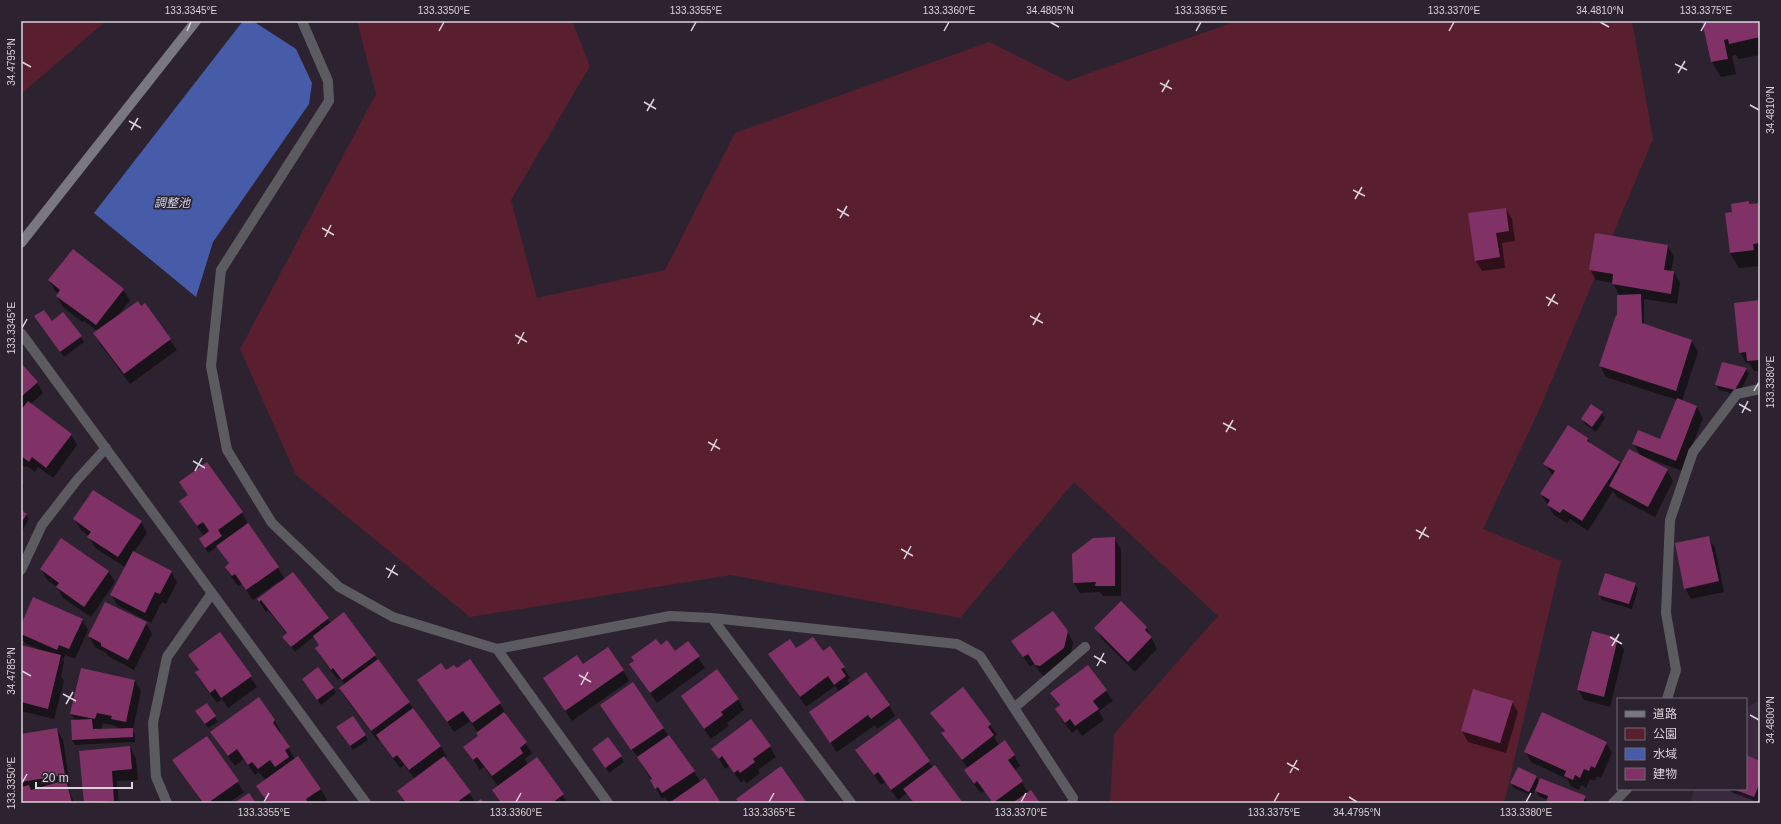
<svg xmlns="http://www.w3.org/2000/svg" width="1781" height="824" font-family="Helvetica,'Noto Sans JP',sans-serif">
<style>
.built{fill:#382a3c}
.green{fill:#591f2f}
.water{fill:#465ca8}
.shadow{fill:#0007;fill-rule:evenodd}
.building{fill:#803266}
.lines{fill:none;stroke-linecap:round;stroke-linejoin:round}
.street{stroke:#5c5b62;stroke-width:10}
.secondary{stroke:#797783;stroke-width:10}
.ticks{fill:none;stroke:#dad4dc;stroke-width:1.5}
.labels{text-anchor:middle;stroke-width:3.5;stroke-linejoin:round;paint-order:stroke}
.water-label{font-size:12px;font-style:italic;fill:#d1d8ee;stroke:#2d2330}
.neatline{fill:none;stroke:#dad4dc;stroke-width:1.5}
.ticks-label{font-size:10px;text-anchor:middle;fill:#dad4dc}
</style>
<rect width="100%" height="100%" fill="#2d2330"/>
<!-- built -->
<path class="built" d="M1760 700V803H1691L1694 789H1746V708Z"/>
<!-- green -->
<path class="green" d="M21 21H106L21 94Z
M357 21H572L590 66 511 200 537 298 665 270 735 133 989 42 1067 81 1237 21H1632L1653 139 1540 408 1483 529 1561 561 1504 803H1110L1114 734 1218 616 1074 482 960 618 731 575 470 617 296 475 240 349 376 94Z"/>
<!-- water -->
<path class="water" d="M243 21H253L296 49 312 83 309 104 213 242 196 297 94 213Z"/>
<!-- shadow -->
<path class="shadow" d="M1703 21H1760V55L1739 59 1736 55 1732 56 1736 74 1721 77 1712 62Z
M1748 203 1750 205 1760 204V266L1739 268 1730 253 1733 213Z
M1506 209 1512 219 1515 241 1502 243 1505 268 1482 271 1476 261Z
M1668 246 1674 257 1671 272H1674L1680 283 1677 304 1644 299V325L1692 341 1698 352 1682 401 1697 407 1703 418 1682 471 1640 455 1634 443 1661 440 1677 400 1606 377 1600 366 1618 314 1619 295 1613 283 1596 280 1590 270Z
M73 250 123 290 130 300 117 317 145 305 177 350 130 384 100 344 94 333 97 331 84 321 82 322 63 307 57 296 59 294 55 291 49 280Z
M1760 301V371H1754L1749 363H1746L1740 352Z
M63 314 84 342 64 357 35 317 51 322Z
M21 364 37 382 43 393 31 404 71 434 77 445 53 478 38 467 35 472 27 466 25 467 21 464Z
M1746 369 1749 374 1738 395 1719 390 1716 385Z
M1602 413 1605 418 1596 432 1585 424 1582 419Z
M1588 439 1591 445 1619 462 1621 466 1667 470 1673 481 1655 517 1617 497 1613 491 1588 531 1570 519 1567 523 1554 515 1541 494 1553 476 1545 464Z
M207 463 242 513 248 524 285 579 328 619 331 624 375 656 441 747 447 757 444 759 476 803H405L398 792 415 779 404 765 400 768 380 740 378 741 346 699 340 689 345 685 340 678 338 680 322 659 316 648 320 645 314 636 295 652 287 642V634L268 610 266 612 258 600 280 583 278 582 253 600 242 584 238 586 232 578 226 567 229 564 218 546 208 553 203 545 200 540 204 537 181 502 189 496Z
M21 481 24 486 21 491Z
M21 511 26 514 29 519 21 533Z
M74 519 141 522 147 533 134 552 171 572 177 582 166 604 162 602 151 623 117 605 111 594 125 567 95 548 89 536 81 530Z
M1708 537 1715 548 1724 592 1691 599 1685 588Z
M1114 538 1121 549V596H1103L1100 592 1080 593 1074 583Z
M61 539 109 572 115 582 91 617 63 598 57 587 47 580 41 569Z
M1635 584 1638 589 1632 609 1602 600 1599 594Z
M1121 603 1147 628 1157 649 1135 672 1102 639 1096 628Z
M82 619 88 630 75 659 65 655 63 660 64 662 61 676 64 681 54 719 21 711V646L38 649 25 643 21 637V627Z
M146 623 152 634 134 670 108 656 106 653 95 647 89 636Z
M1067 631 1073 642 1070 659 1046 676 1042 675 1034 664 1030 667 1012 641Z
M1592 632 1618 639 1624 650 1610 707 1584 700 1578 690Z
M220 634 257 687 228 708 222 699 217 703 202 683 196 673 199 671 190 655Z
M688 642 705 668 657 703 637 674 635 661 660 646 674 653Z
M830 647 850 678 847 680 850 684 889 705 895 716 877 729 875 725 837 752 810 713 839 692 835 686 806 707 770 654 796 649 822 653Z
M1088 666 1113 701 1099 711 1104 720 1082 736 1077 729 1072 733 1062 720 1056 710 1060 707 1052 693Z
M623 670 629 681 572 721 544 679Z
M446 672 500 704 506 714 505 715 532 753 525 759 528 765 536 759 568 803H500L493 791 498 786 484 767 480 770 465 747 479 736 478 733 470 721 454 732 425 690Z
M303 680 333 688 336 693 321 705Z
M135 681 141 691 133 730 135 734V742L75 745 72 740V721H76L71 714ZM103 723 116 726 119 729 101 730Z
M962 689 990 725 997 735 994 737 999 745 1014 755 1020 766 1014 771 1028 792 1039 803H993L984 791 981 793 971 781 965 770 968 768 949 744 942 734 945 732 932 713Z
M682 697 738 699 744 710 727 723 729 726 711 739Z
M259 699 275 721 281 732 279 733 295 759 321 789 327 800 322 803H267L257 787 266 781 259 772 255 775 244 759 235 766 218 743 211 733Z
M1512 702 1518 712 1506 753 1468 742 1462 731Z
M206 704 218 722 208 728 200 716Z
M608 716 663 728 701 782 720 803H669L665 797 662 799 639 759Z
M898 720 933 768 962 803H913L907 793 898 800 885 782 881 785 857 750Z
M57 729 63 740 70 786H68L74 803H21V735Z
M341 732 365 735 368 740 353 750Z
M206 737 244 792 229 803H202L174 761Z
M608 739 624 762 609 773 593 750Z
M1606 743 1612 753 1601 778 1597 776 1595 781 1590 779 1586 788 1581 785 1579 790 1571 786 1567 779 1531 762 1525 751Z
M130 747 136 758 138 780 117 781 119 803H85L80 751Z
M770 747 776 757 758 770 760 773 747 783 744 780 741 783 729 766 725 769 713 749Z
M1746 756 1760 762V794L1757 802 1731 792 1729 789H1746Z
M1536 776 1539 782 1585 797 1588 803H1547L1548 800 1539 796 1535 789 1532 796 1514 788 1511 783Z"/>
<!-- building -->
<path class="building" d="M1702 21H1760V37L1729 44 1728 39 1724 40 1728 59 1711 62Z
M1749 201V204L1760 203V243L1753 244 1754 250 1730 253 1725 213 1732 212 1731 204Z
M1506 208 1509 231 1496 233 1500 257 1475 261 1468 213Z
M1595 233 1668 245 1664 270 1674 271 1671 294 1612 284 1613 274 1589 270Z
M73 249 124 289 96 325 56 296 60 290 48 280Z
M1641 294 1642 323 1692 340 1676 391 1599 366 1616 315 1617 316V295Z
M1760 300V360L1747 361 1746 352 1739 353 1734 303Z
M138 301 141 306 145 303 171 339 124 374 93 333Z
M44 310 52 321 63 312 82 336 60 352 34 316Z
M1722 362 1747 368 1735 390 1715 385Z
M21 363 38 382 21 397Z
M1677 398 1697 406 1676 461 1632 444 1638 430 1660 439Z
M28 401 72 434 46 468 32 457 29 462 21 456V410Z
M1591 404 1603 412 1592 427 1581 419Z
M1568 425 1588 438 1587 441 1620 462 1582 521 1563 509 1560 513 1547 505 1550 500 1540 494 1555 471 1543 464Z
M1629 449 1668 469 1648 507 1609 486Z
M207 462 243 512 218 530 222 536 205 548 199 539 209 531 203 522 197 526 179 501 188 495 179 482Z
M93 490 142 521 118 557 87 537 91 532 73 519Z
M21 510 27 514 21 523Z
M248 523 279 567 246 590 235 574 232 576 225 567 229 563 216 546Z
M1709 536 1719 581 1684 589 1675 543Z
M1115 537V586H1095L1096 582 1073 583 1072 554 1093 538Z
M61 538 109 571 84 607 56 587 59 583 40 569Z
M133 551 172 571 160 594 155 592 145 613 110 595Z
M293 572 329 618 291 647 282 637 287 633 261 600 259 602 257 599Z
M1605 573 1636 583 1629 604 1598 595Z
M33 597 83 619 69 649 59 645 57 650 21 634V625Z
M1121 601 1147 627 1145 630 1152 637 1128 662 1094 628Z
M105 602 147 622 128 660 101 646V643L88 636Z
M1053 611 1068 631 1064 648 1040 666 1035 665 1028 654 1023 657 1011 641Z
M344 612 376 655 342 680 333 668 331 670 315 648 319 645 313 636Z
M1592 631 1618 638 1604 697 1577 690Z
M220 632 252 676 221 698 215 689 210 693 195 672 199 670 188 655Z
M813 637 823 651 830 646 845 667 841 669 846 676 834 685 828 676 800 697 768 654 790 639 796 648Z
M656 639 661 645 667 640 675 651 688 641 700 656 650 693 629 664 634 661 631 657Z
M21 645 61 655 48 709 21 702Z
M608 647 624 670 565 711 543 678 577 655 583 664Z
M378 659 410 702 371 731 339 688Z
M470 659 501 703 472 723 463 711 447 722 417 680 441 663 446 670 454 665 457 668Z
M1088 665 1107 690 1093 701 1099 709 1075 726 1070 719 1065 723 1055 709 1060 705 1050 693Z
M318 667 334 688 317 700 302 679Z
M81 668 135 680 126 722 111 719 112 716 97 713 95 719 70 714Z
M717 669 739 699 721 712 723 715 704 729 681 696Z
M866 672 890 705 871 719 868 715 830 743 809 712Z
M633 682 664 728 631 750 600 705Z
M963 687 991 724 988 727 994 735 962 760 941 733 945 731 930 713Z
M1473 689 1513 701 1500 743 1461 731Z
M259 697 275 720 273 723 290 747 285 750 289 757 275 767 270 760 258 769 252 762 248 765 237 749 228 756 210 732Z
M207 703 216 716 205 724 195 711Z
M413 708 441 746 409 770 397 755 393 758 376 735Z
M504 712 527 742 520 748 523 753 492 776 477 757 473 760 463 747 478 736 476 733Z
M1542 712 1607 742 1595 768 1591 766 1589 771 1584 769 1580 778 1575 775 1573 780 1564 776 1566 771 1524 752Z
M353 716 366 735 350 746 336 727Z
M899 718 930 761 891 790 878 772 874 775 855 750Z
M92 719 93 729 133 728V737L72 740 71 720Z
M751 719 771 746 753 759 755 762 740 773 738 770 734 773 722 756 719 759 711 749Z
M57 728 65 775 21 782V734Z
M669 735 695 771 662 793 658 787 655 789 650 780 652 779 637 757Z
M207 736 239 781 208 803H203L172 760Z
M608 737 622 756 605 768 592 749Z
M1005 740 1015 755 1008 760 1023 781 993 803 977 781 974 784 964 770Z
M130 746 132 769 112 771 114 801 84 803 79 751Z
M1746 755 1760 761V782L1754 797 1733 789H1746Z
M298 756 321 789 306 799 308 803H268L256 786Z
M444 756 471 792 456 803H406L397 791Z
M537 757 564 794 552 803H501L492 790Z
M935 765 963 803H914L903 789Z
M781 766 807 803H739L736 799Z
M1518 767 1537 776 1529 792 1510 783Z
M705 778 721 803H669Z
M1540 778 1586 796 1583 803H1546L1548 796 1535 791Z
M66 780 72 803H21V787L29 785 31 790Z
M1031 790 1040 803H1012Z
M249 793 256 803H234Z
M481 799 484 803H475Z"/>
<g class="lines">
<!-- street -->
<path class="street" d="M302 21 328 81 329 101 221 270 211 366 227 450 272 523 339 587 393 617 497 649 670 616 712 618 957 644 980 656 1073 798 1072 803
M21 333 366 803
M21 570 42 525 77 480 106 448
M712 618 851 803
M497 649 608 803
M1667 699 1676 670 1666 613 1670 520 1693 452 1737 394 1760 389
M1014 708 1085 647
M167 803 156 777 153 723 167 657 212 593
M1613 803 1627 789"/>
<!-- secondary -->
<path class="secondary" d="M21 243 196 21"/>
</g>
<!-- ticks -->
<path class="ticks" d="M1050 22 1059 27M1600 22 1609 27M187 31 191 22M439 31 444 22M691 31 696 22M944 31 949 22M1196 31 1201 22M1449 31 1454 22M1701 31 1706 22M22 62 31 67M1675 64 1687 70M1678 73 1685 61M1160 83 1172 89M1162 92 1169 80M644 102 656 109M1750 105 1759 110M647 111 654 99M129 121 141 128M131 130 138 118M1353 190 1365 196M1355 199 1362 187M837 209 849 216M840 218 847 206M322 228 334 235M325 237 331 225M1546 297 1558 304M1548 306 1555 294M1030 316 1043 323M1033 325 1040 313M22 328 27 319M515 335 527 342M518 344 524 332M1754 391 1759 382M1739 404 1751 411M1742 413 1748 401M1223 423 1236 430M1226 432 1233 420M708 442 720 449M711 451 717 439M193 461 205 468M195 471 202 458M1416 530 1429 537M1419 539 1426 527M901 549 913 556M904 559 911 546M386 568 398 575M388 578 395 565M1610 637 1622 644M1612 646 1619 634M1094 656 1106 663M1097 666 1104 653M22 671 31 676M579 675 591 682M581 685 588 672M63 694 76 701M66 704 73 692M1750 715 1759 720M1287 763 1299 770M1290 773 1297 760M22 783 27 774M1349 797 1357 802M264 802 269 793M516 802 521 793M769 802 774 793M1021 802 1026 793M1274 802 1279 793M1526 802 1531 793"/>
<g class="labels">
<!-- water labels -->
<g class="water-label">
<text x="172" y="207">調整池</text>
</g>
</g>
<!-- border -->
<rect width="1781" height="824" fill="none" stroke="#2d2330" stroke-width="44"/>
<!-- legend -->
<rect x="1617" y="698" width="130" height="92" fill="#2d2330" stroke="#726a75"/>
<rect x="1625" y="711" width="20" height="6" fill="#797783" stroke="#726a75"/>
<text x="1653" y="718" font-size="12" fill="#dad4dc">道路</text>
<rect x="1625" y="728" width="20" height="12" fill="#591f2f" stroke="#726a75"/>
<text x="1653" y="738" font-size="12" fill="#dad4dc">公園</text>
<rect x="1625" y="748" width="20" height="12" fill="#465ca8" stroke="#726a75"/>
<text x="1653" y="758" font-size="12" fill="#dad4dc">水域</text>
<rect x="1625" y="768" width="20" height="12" fill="#803266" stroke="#726a75"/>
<text x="1653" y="778" font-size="12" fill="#dad4dc">建物</text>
<!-- scale -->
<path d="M36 782v6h96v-6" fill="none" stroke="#dad4dc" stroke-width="2"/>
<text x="42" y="782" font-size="12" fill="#dad4dc" stroke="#2d2330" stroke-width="3" paint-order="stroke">20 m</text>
<rect x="22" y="22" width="1737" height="780" class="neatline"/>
<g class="ticks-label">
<text x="191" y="14">133.3345°E</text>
<text x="444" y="14">133.3350°E</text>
<text x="696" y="14">133.3355°E</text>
<text x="949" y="14">133.3360°E</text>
<text x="1050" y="14">34.4805°N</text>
<text x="1201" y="14">133.3365°E</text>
<text x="1454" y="14">133.3370°E</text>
<text x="1600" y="14">34.4810°N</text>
<text x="1706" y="14">133.3375°E</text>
<text transform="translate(11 62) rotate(-90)" y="4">34.4795°N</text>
<text transform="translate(1770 110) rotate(-90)" y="4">34.4810°N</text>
<text transform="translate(11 328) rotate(-90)" y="4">133.3345°E</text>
<text transform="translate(1770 382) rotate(-90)" y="4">133.3380°E</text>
<text transform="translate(11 671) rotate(-90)" y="4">34.4785°N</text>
<text transform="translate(1770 720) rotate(-90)" y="4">34.4800°N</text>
<text transform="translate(11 783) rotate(-90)" y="4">133.3350°E</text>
<text x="264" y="816">133.3355°E</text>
<text x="516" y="816">133.3360°E</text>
<text x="769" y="816">133.3365°E</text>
<text x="1021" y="816">133.3370°E</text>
<text x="1274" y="816">133.3375°E</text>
<text x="1357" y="816">34.4795°N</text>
<text x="1526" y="816">133.3380°E</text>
</g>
</svg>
